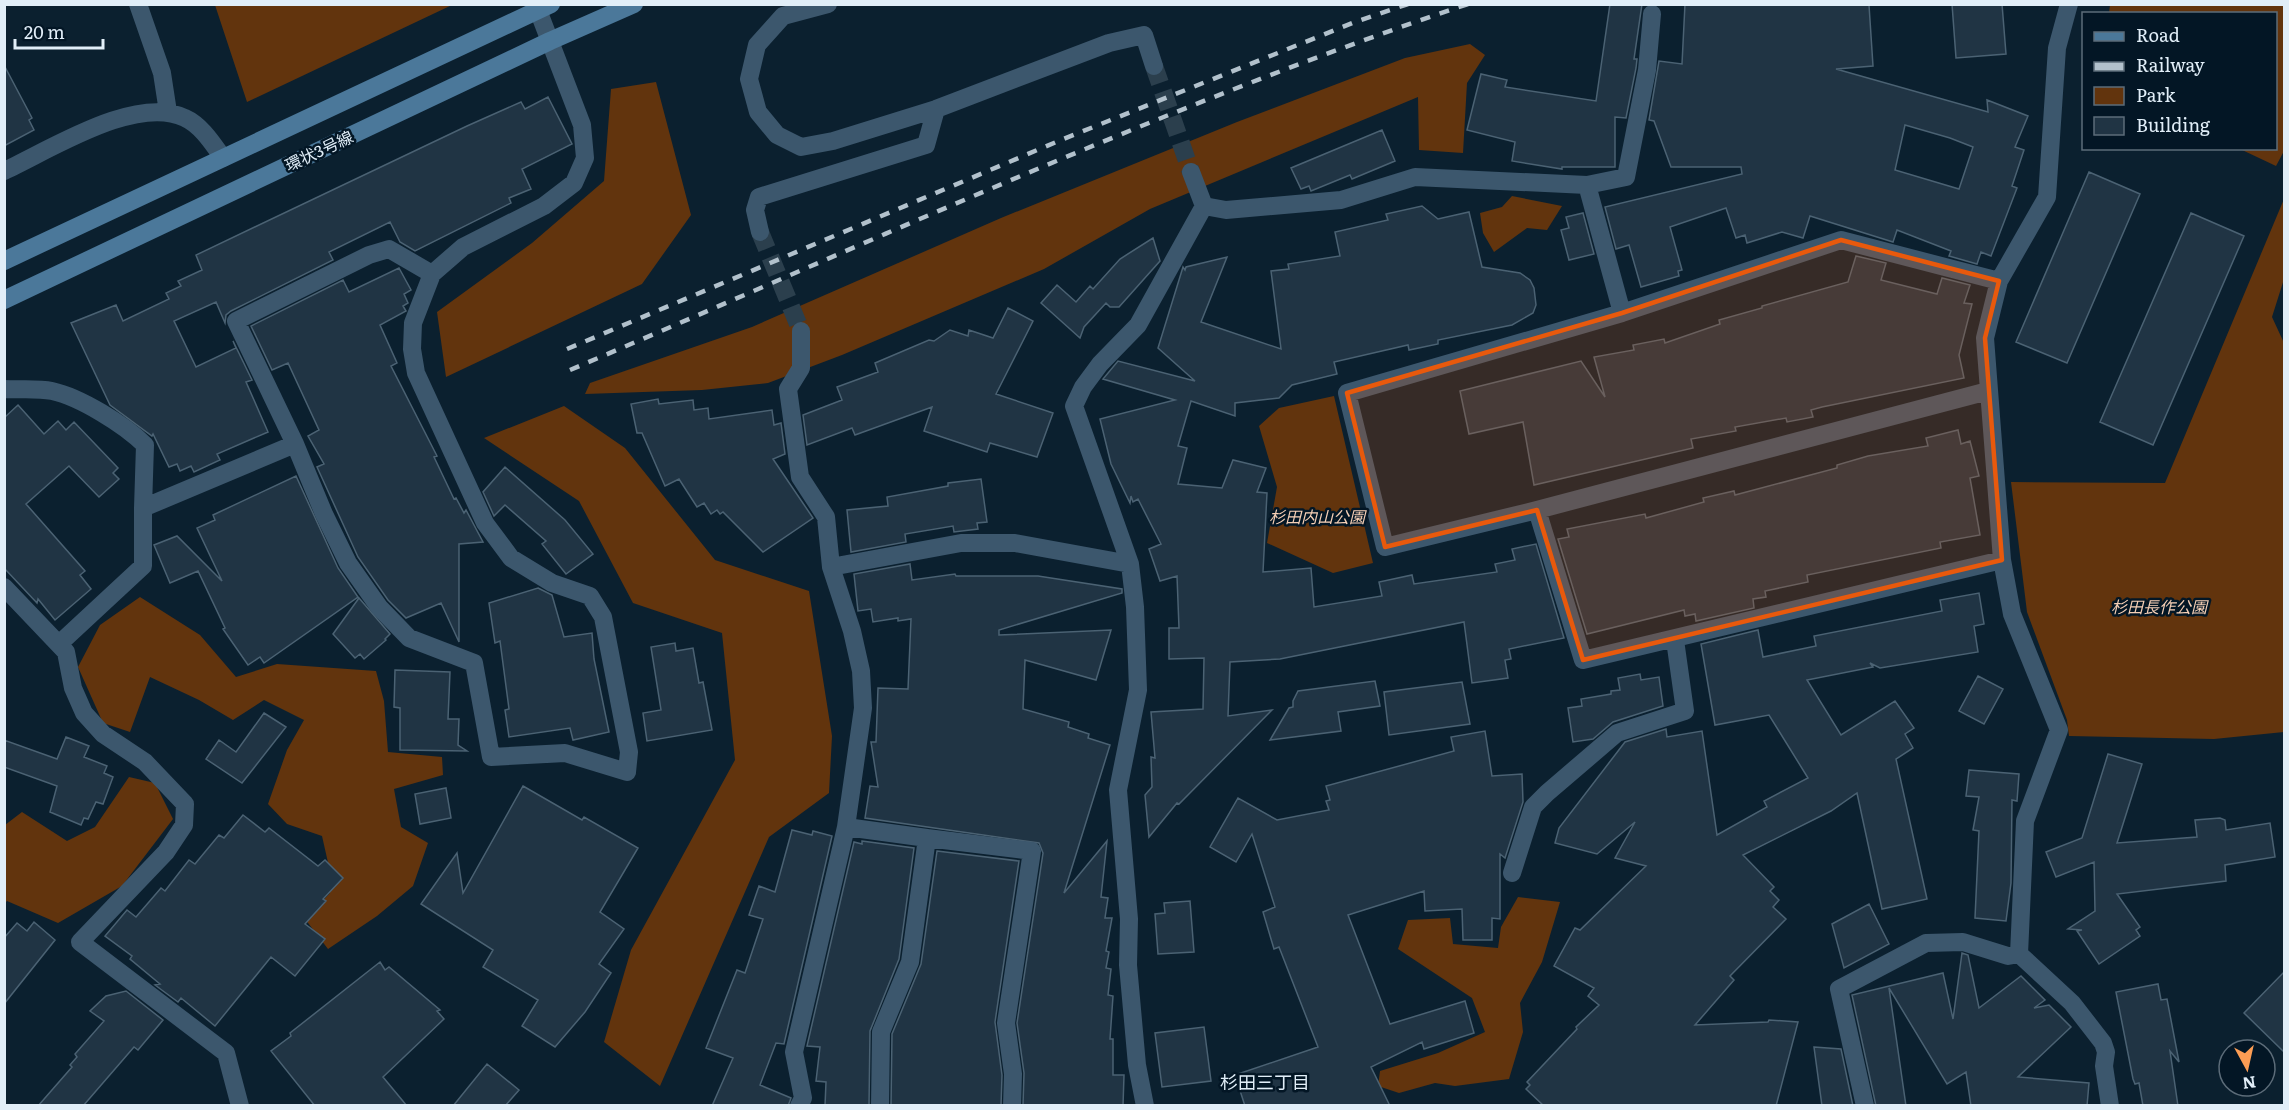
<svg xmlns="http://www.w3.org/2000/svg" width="2289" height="1110" font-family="Literata,'Noto Sans JP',serif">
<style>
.green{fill:#62340d}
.building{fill:#203444;stroke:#4b6273;stroke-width:1.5;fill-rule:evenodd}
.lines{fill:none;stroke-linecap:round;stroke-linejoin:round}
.street-tunnel{stroke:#2b3f4d;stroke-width:18;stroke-dasharray:18 9;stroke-linecap:butt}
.street{stroke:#3c576d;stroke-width:18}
.secondary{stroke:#4b789a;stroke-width:18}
.rail{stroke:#b2c1cc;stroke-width:4.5;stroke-dasharray:10 10;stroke-linecap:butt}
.marked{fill:#e8590c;fill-opacity:0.2;stroke:#e8590c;stroke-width:4.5;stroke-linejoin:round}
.labels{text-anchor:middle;stroke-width:5;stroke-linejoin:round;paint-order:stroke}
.street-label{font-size:16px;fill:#e1eef8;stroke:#031625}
.park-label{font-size:16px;font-style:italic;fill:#f6d0b6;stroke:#031625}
.neighbourhood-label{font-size:18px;fill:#e1eef8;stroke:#031625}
</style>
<rect width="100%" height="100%" fill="#0b202f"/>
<!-- green -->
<path class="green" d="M215 5V4L452 5 247 102Z
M2110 5H2284V151L2276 166 2240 149 2276 148V14L2109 13Z
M1470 44 1485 55 1467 83 1463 153 1419 150 1418 97 1150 209 1044 269 842 355 768 383 702 390 585 394 590 383 752 327 1001 218 1237 122 1405 58Z
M656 82 691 215 642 284 446 377 437 312 532 243 604 181 611 89Z
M1512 196 1562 206 1547 230 1527 228 1494 252 1483 233 1480 213 1502 207Z
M2284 199V279L2272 317 2284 343V732L2214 739 2069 736 2067 720 2027 612 2011 482 2165 483Z
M1334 396 1373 563 1333 573 1267 543 1277 487 1259 426 1279 408Z
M564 406 625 448 715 560 809 591 832 736 829 793 769 837 660 1086 604 1042 631 950 735 760 722 633 633 603 579 501 484 438Z
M140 597 200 635 236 677 277 664 376 671 384 701 388 752 442 757 443 775 394 789 401 827 428 843 413 886 377 916 328 949 305 919 330 893 329 867 322 836 287 824 268 804 287 750 304 720 264 700 233 720 199 700 150 677 130 732 103 723 78 667 100 625Z
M129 777 155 783 173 819 122 886 58 923 7 901 5 903V825L22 812 67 841 95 827Z
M1518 897 1560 902 1542 962 1520 1003 1523 1032 1509 1079 1455 1086 1435 1083 1399 1093 1378 1086 1380 1071 1438 1053 1485 1032 1472 998 1398 949 1408 920 1450 918 1453 944 1498 948 1501 927Z"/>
<!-- building -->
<path class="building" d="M1610 4H1642L1634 59H1637L1636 68 1626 118 1615 117V167H1562V169L1512 161 1515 142 1467 130 1481 74 1507 80 1505 87 1596 101Z
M1685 4 1869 5 1873 66 1836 69 1988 112 1987 100 2028 116 2015 147 2024 150 2012 186 2017 188 1991 256 1981 252 1977 264 1949 256 1951 251 1897 230 1893 242 1810 216 1803 238 1782 232 1747 243 1745 235 1736 238 1726 208 1670 227 1682 270 1678 271 1679 276 1641 287 1629 245 1616 249 1605 207 1742 174 1741 167H1671L1654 121 1649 120 1659 61 1682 64ZM1905 125 1950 138 1973 147 1959 189 1895 170Z
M1952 4H2002L2006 54 1956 58Z
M4 65 32 118 29 120 34 130 4 146Z
M548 97 572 144 522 169 531 189 509 198 511 203 415 251 400 242 390 222 329 252 333 260 231 311 226 315 225 323 216 302 174 321 196 367 236 348 233 341 252 380 246 382 268 432 217 454 220 460 194 472 191 466 180 471 177 464 169 467 153 434 152 436 110 405 71 323 116 305 123 321 169 299 166 293 181 286 178 281 202 270 196 255 467 126 521 102 525 109Z
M1382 130 1395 161 1352 179 1350 175 1311 191 1309 186 1301 189 1291 168Z
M2089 172 2140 194 2067 363 2016 342Z
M1422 206 1438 219 1469 212 1482 267 1520 273 1530 280 1534 288 1536 305 1533 313 1512 325 1438 340V344L1409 350 1408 345 1334 362 1337 374 1292 385 1279 398 1235 403V416L1191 401 1178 446 1187 448 1178 484 1222 488 1233 460 1266 468 1257 492 1267 493 1263 572 1311 568 1314 607 1382 596 1379 582 1412 575 1414 584 1497 572 1495 564 1515 560 1512 549 1536 544 1564 638 1509 649 1511 659 1505 660 1508 678 1472 683 1464 622 1280 659 1230 662 1228 716 1272 710 1179 804 1177 803 1149 837 1145 795 1152 787 1151 757 1155 758 1151 712 1203 709 1204 658 1169 659V628H1179L1177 576 1160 581 1149 549 1161 544 1138 499 1133 502 1131 496 1130 503 1111 464 1100 419 1175 400 1103 379 1118 361 1195 381 1158 348 1183 267 1185 270 1186 267 1227 257 1201 322 1281 349 1271 271 1289 269 1288 264 1340 256 1335 232 1388 220 1386 214Z
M1583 213 1594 254 1569 260 1561 230 1569 228 1566 217Z
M2191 213 2244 236 2153 445 2100 422Z
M1153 238 1160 261 1119 307H1110L1106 303 1084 327 1080 338 1041 303 1057 285 1076 302 1090 286 1093 289 1120 259Z
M1856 256 1886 263 1881 280 1937 294 1942 278 1970 285 1964 303 1972 304 1959 355 1964 378 1822 407 1811 410 1813 417 1787 422 1786 418 1735 427 1736 431 1691 439 1693 448 1534 485 1523 422 1469 434 1460 391 1581 361 1605 397 1594 357 1634 350 1633 345 1664 339 1665 343 1720 324 1719 320 1762 308V306L1848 282Z
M399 268 411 290 404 294 408 303 403 306 406 311 380 325 397 363 391 366 437 456 434 457 454 499 456 498 464 513 466 510 483 542 459 544V642L441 603 406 618 388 600 358 557 317 467 324 464 308 436 319 430 288 363 272 370 251 326 343 280 349 292Z
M1008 308 1033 321 996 394 1053 413 1037 457 990 443 987 452 924 431 932 407 855 435 852 428 807 445 803 415 842 400 837 387 878 372 875 363 929 340 934 341 950 330 968 336 969 330 993 338Z
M658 399 659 404 693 400 694 410 708 408 709 419 772 410 774 425 781 423 785 454 773 459 813 518 763 552 723 512 720 514 717 510 711 514 704 503 697 507 679 479 665 486 642 433H637L631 404Z
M18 405 44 434 58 421 66 430 74 422 118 468 113 473 119 479 99 497 69 466 26 504 85 571 80 575 91 589 55 620 38 599 37 603 4 568V418Z
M1958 430 1961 444 1970 441 1979 476 1970 478 1980 535 1940 542 1941 548 1807 575 1808 582 1765 591 1766 597 1753 599 1754 608 1696 621 1695 614 1685 616 1684 610 1587 634 1558 539 1569 537 1567 529 1645 514 1646 518 1704 502 1703 498 1734 491 1735 495 1837 468V465L1868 456 1928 446 1926 438Z
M505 467 565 520 593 554 566 574 542 544 546 541 505 505 494 516 483 492Z
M296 476 338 568 358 597 264 663 260 657 248 665 223 629 225 628 198 571 170 583 154 545 177 536 222 581 197 528 215 520 213 515Z
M981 479 987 522 977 523 978 529 954 532 953 526 905 534 906 542 851 552 847 510 888 506 887 497 948 486V483Z
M910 564 912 580 955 574 956 576H1038L1122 589V593L999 630V635L1111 630 1096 680 1025 660 1023 709 1069 722 1068 727 1089 734 1088 738 1110 745 1064 893 1107 841 1101 897 1108 898 1105 918H1112L1106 951 1109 952 1106 968 1111 969 1108 995 1113 996 1110 1039H1113V1075H1124L1123 1106H1023L1024 1073 1017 1023 1043 853 1039 843 865 818 870 786 878 787 871 742H876L878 688 908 689 911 619 898 621V618L873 622 871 609 858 611 854 574Z
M538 588 552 595 564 637 592 633 594 659 609 732 573 740 570 728 509 737 505 710 509 709 500 641 495 643 489 603Z
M1979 593 1984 624 1974 626 1978 652 1880 668 1870 663 1873 667 1807 680 1841 735 1895 701 1914 728 1905 734 1913 748 1896 759 1927 899 1882 909 1857 793 1831 811 1743 855 1774 887 1770 891 1779 900 1773 907 1786 919 1730 976 1734 980 1695 1025 1768 1022 1769 1020 1798 1022 1776 1106H1544L1526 1089 1530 1085 1527 1082 1577 1029 1576 1027 1599 1005 1588 996 1594 988 1554 966 1575 928 1580 930 1646 866 1615 858 1635 822 1597 854 1555 843 1559 828 1625 742 1666 729 1667 737 1702 731 1717 835 1767 807 1764 801 1808 778 1769 715 1715 725 1701 644 1758 630 1763 657 1816 646 1814 636 1942 611 1940 600Z
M359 598 390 634 385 639 386 640 364 659 360 654 355 658 333 634Z
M675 643 676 651 693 648 699 683 703 682 712 730 647 741 643 713 661 710 651 647Z
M395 670 450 672 448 719H459L458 745 467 751 400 750V708L394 707Z
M1640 674 1641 680 1659 677 1663 706 1613 722 1593 739 1573 742 1568 708 1582 706 1581 699 1611 694V691L1620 690 1618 678Z
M1978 676 2003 689 1984 724 1959 711Z
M1375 681 1380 706 1338 712 1341 731 1270 740 1289 708 1293 707V701L1298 691Z
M1462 682 1470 724 1389 735 1384 692Z
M264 713 286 727 242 783 206 759 219 740 236 752Z
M1485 731 1492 776 1522 774 1523 802 1505 858 1500 854V919L1492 918V940H1463L1462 909 1425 911 1424 891 1348 915 1390 1024 1465 1001 1474 1033 1424 1049 1422 1042 1371 1067 1390 1106H1245L1235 1075 1318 1047 1279 947 1274 949 1263 912 1275 907 1252 834 1236 862 1210 847 1238 798 1277 820 1329 810 1326 801 1330 800 1326 786 1454 751 1451 737Z
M66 737 89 746 84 757 107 766 104 773 113 777 103 804 96 802 88 819 84 818 81 825 50 812 57 786 4 767V740L57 759Z
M2108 754 2142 764 2117 843 2197 837 2195 820 2220 818 2225 820 2226 830 2270 823 2275 857 2225 865 2226 881 2117 894 2140 927 2136 930 2140 936 2099 964 2077 931 2082 930 2068 929 2095 911 2094 862 2056 877 2046 852 2082 838Z
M1969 770 2019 774 2017 801 2012 800 2011 883 2006 921 1975 918 1979 831 1973 830 1979 797 1966 796Z
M523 786 582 820 584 817 638 848 600 912 624 929 599 964 611 973 585 1012 555 1047 522 1026 538 1000 483 967 493 950 421 904 457 853 463 893Z
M446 788 451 818 420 824 415 794Z
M243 815 265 832 269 828 318 866 325 860 343 878 323 899 326 901 305 924 325 939 295 976 271 957 215 1026 181 998 178 1002 155 985 160 984 130 959 132 956 105 936 127 910 136 917 161 888 165 891 189 860 195 864 219 835 224 838Z
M792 830 812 835 813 831 832 836 784 1044 776 1043 760 1085 791 1098 788 1106H712L733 1058 706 1048 737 970 745 973 763 919 749 915 759 886 775 892Z
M862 841 914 848 899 959 870 1031 869 1106H825L826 1082 816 1081 820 1047 807 1046 854 842 862 844Z
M937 851 1019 861 995 1022 1002 1075 1001 1106H891L892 1034 921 964Z
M1190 901 1194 952 1158 954 1155 914 1165 913 1164 903Z
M1869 904 1889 944 1844 968 1832 924Z
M34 922 55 940 4 1004V938L17 923 27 931Z
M1962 953 1968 955 1979 1008 2021 976 2045 1000 2034 1008 2049 1005 2071 1027 2018 1077 2089 1083 2087 1106H1971L1966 1072 1947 1084 1889 988 1906 1106H1876L1852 995 1943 973 1953 1019Z
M380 962 385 970 389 967 440 1010 437 1011 444 1019 383 1077 407 1106H315L271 1051 291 1036 290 1033Z
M2284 972V1052L2244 1013Z
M2158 984 2161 1000 2167 999 2179 1062 2170 1051 2178 1106H2143L2139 1083 2135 1084 2133 1079 2116 992Z
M126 991 163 1020 138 1050 134 1047 83 1106H38L72 1067 70 1065 77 1057 75 1054 104 1021 90 1011 106 996Z
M1204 1027 1211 1081 1162 1087 1155 1033Z
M1814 1047 1841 1049 1853 1106H1822Z
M487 1064 519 1090 505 1106H453Z"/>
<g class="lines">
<!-- street-tunnel -->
<path class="street-tunnel" d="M1154 66 1191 172
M760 232 801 331"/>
<!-- street -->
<path class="street" d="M138 4 162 73 168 112
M828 4 783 16 757 45 749 79 758 112 777 135 801 147 833 141 936 109 1109 43 1144 35 1154 66
M2069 4 2057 48 2047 197 1999 281 1985 338 2002 560 2012 614 2059 730 2025 821 2019 954 2072 1003 2103 1043 2106 1052 2104 1066 2110 1106
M4 171C50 150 136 94 185 118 201 125 213 144 223 158
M1191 172 1204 206 1226 210 1341 200 1415 177 1587 185 1626 177 1647 70 1652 14
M1587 185 1622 313
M760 232 755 210 759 197 926 145 936 109
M432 274 389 249 369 255 236 321 295 444 324 514 348 563 379 607 409 638 474 663 491 757 565 753 627 772 629 752 603 617 590 596 552 583 511 558 485 523 416 373 412 349 413 323 432 274 463 247 544 206 574 183 585 158 582 125 538 10
M4 389C20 390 37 388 52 391 80 397 125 425 145 445L143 508
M1988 391 1537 510 1385 547 1347 393 1622 313 1841 240 1999 281
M1537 510 1583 660 2002 560
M831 567 961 543H1015L1130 564
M4 587 66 652 73 688 84 713 103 734 145 762 185 804 184 825 166 852 80 942 226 1053 240 1106
M59 644 143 566V508L295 444
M846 827 927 838
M1512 873 1533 807 1547 793 1617 733 1685 711 1675 640
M799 1106 803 1098 794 1052 846 827 863 708 861 671 852 631 831 567 826 517 800 477 788 389 801 368V331
M880 1106 881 1032 910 962 927 838 1032 851 1006 1023 1013 1074 1012 1106
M1145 1106 1137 1065 1128 965 1129 919 1118 790 1138 690 1135 607 1130 564 1074 406 1083 387 1100 364 1138 325 1204 206
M1865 1106 1839 989 1926 943 1963 942 2008 956 2019 954"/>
<!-- secondary -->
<path class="secondary" d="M4 261 551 4
M4 300 550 41 634 4"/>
<!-- rail -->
<path class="rail" d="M567 349 1061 140 1355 22 1408 4
M570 370C867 244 1163 106 1468 4"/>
</g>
<!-- marked area -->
<path class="marked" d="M1841 240 1999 281 1985 338 2002 560 1583 660 1537 510 1385 547 1347 393 1622 313Z"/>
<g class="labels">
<!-- street labels -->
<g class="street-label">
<text transform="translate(319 151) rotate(-25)" y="6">環状3号線</text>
</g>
<!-- park labels -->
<g class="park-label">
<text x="1317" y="523">杉田内山公園</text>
<text x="2159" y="613">杉田長作公園</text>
</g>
<!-- neighbourhood labels -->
<g class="neighbourhood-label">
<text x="1265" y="1089">杉田三丁目</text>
</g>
</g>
<!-- border -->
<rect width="2289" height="1110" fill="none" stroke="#e1eef8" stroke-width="12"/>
<!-- legend -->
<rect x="2082" y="12" width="195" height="138" fill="#031625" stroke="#5c6c79" stroke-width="1.5"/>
<rect x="2094" y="32" width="30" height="9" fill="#4b789a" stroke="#5c6c79" stroke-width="1.5"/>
<text x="2136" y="42" font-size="18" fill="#e1eef8">Road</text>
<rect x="2094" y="62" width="30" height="9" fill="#b2c1cc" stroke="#5c6c79" stroke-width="1.5"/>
<text x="2136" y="72" font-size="18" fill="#e1eef8">Railway</text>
<rect x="2094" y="87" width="30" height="18" fill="#62340d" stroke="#5c6c79" stroke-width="1.5"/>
<text x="2136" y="102" font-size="18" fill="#e1eef8">Park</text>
<rect x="2094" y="117" width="30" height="18" fill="#203444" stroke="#5c6c79" stroke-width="1.5"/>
<text x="2136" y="132" font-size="18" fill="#e1eef8">Building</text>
<!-- north arrow -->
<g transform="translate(2247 1068) rotate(172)"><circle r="28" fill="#031625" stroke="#5c6c79" stroke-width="1.5"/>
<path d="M0-4.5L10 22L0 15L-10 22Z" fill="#fc9d54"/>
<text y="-9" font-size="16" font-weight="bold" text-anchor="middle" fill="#e1eef8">N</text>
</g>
<!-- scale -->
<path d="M15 39v9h88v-9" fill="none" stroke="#e1eef8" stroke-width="3"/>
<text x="24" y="39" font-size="18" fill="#e1eef8" stroke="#031625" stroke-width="4.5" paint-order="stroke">20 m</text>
</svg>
